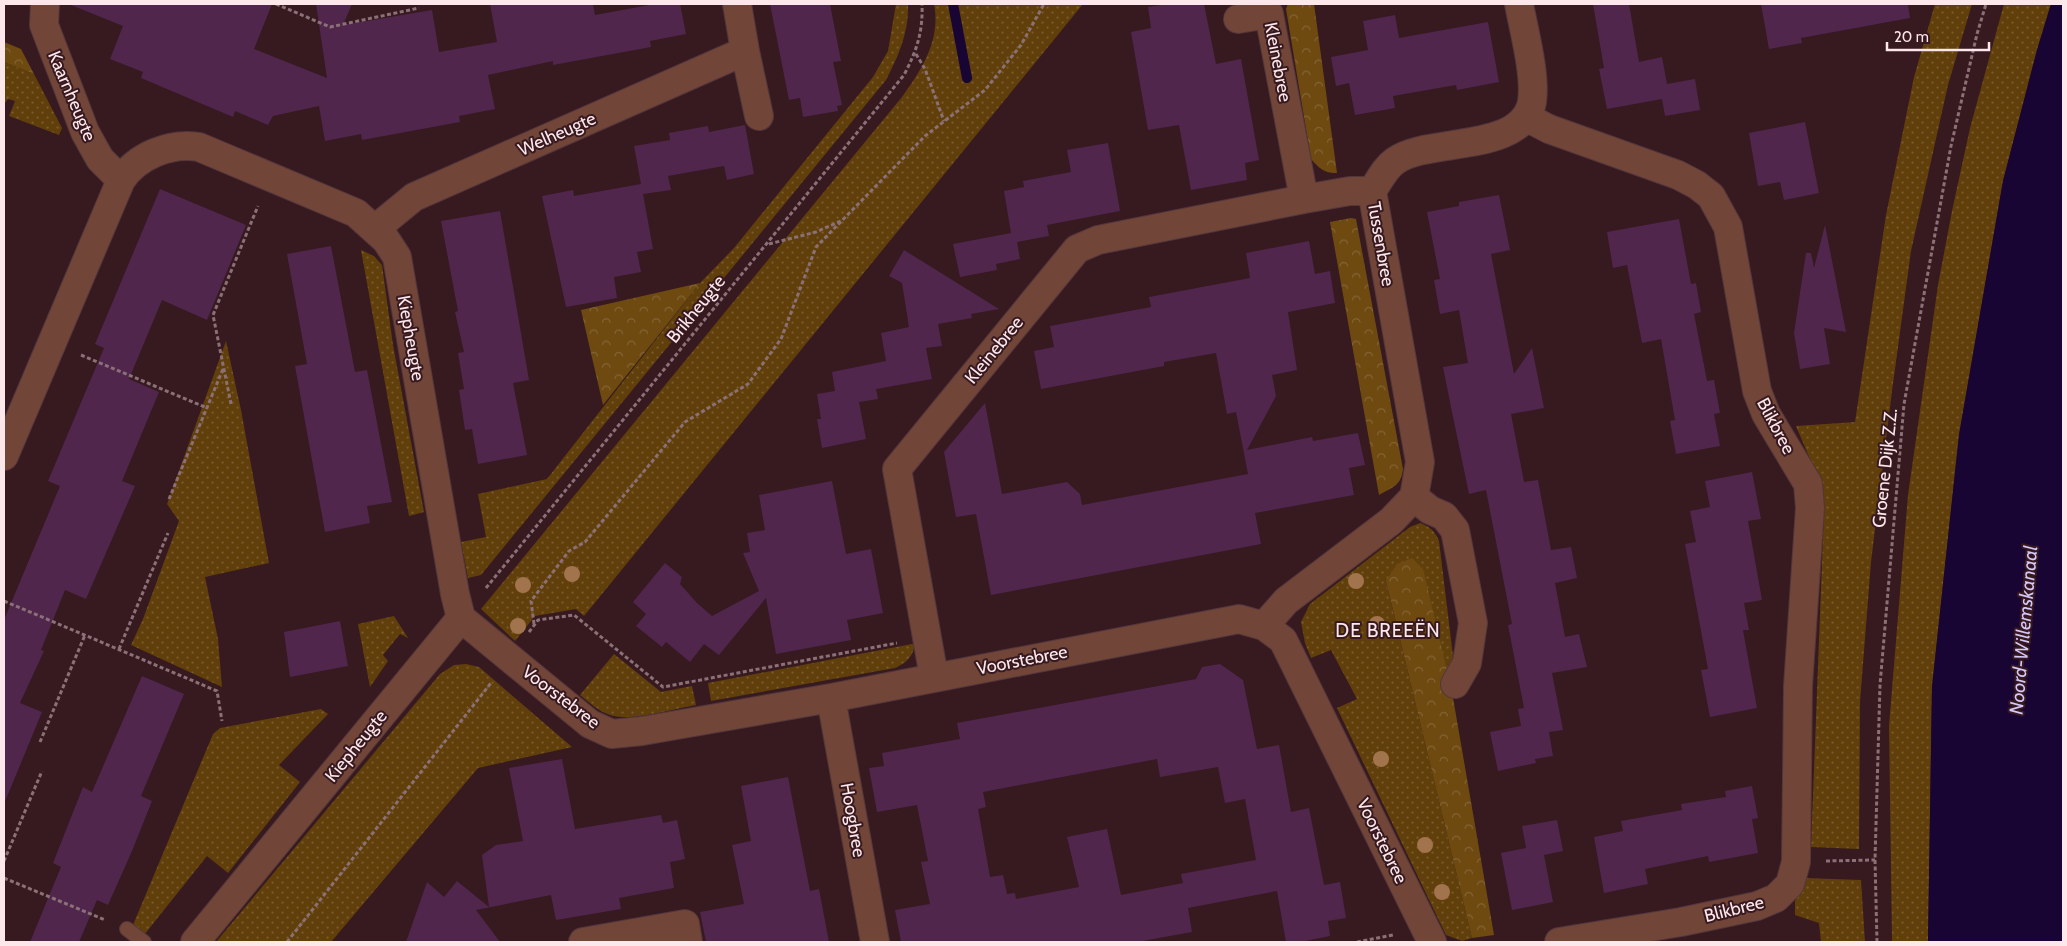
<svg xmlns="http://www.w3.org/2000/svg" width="2067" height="946" font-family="Cabin,sans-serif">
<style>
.grass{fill:url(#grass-dots)}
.forest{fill:url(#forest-crowns)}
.water{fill:#180534}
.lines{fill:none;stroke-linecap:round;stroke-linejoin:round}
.stream{stroke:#180534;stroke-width:10}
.building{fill:#50264d;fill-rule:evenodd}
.lane-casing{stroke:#53363c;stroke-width:16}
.street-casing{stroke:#53363c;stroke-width:30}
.path{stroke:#8b7177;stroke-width:3;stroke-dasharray:4 2.5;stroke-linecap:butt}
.lane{stroke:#714537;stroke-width:14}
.street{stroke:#714537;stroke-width:28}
.tree{fill:#a2744e}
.labels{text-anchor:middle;stroke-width:4;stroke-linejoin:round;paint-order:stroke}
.street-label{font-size:18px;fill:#fce7eb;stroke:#371920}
.neighbourhood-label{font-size:19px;letter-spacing:1px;fill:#fce7eb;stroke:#371920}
.water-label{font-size:19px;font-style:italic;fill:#d6c9fb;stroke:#371920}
</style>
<defs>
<pattern id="grass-dots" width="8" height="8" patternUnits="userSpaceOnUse" patternTransform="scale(1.25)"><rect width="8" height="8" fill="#603f0a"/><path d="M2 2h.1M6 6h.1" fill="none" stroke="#785b2e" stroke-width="1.8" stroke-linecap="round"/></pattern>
<pattern id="forest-crowns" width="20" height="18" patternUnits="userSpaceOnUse" patternTransform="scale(1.25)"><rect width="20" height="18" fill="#6e4a11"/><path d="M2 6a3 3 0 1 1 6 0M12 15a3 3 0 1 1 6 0" fill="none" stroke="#846434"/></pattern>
</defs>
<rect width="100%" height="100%" fill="#371920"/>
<!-- grass -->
<path class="grass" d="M896 4H908C909 32 899 55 886 80L481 575 468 578 461 542 486 537 478 494 547 479 700 283 734 248 873 77 888 51Z
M934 4H1083L584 616 576 609 535 616 515 641 481 609 902 97C922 69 941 40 934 4Z
M1935 4H1972L1948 85 1911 251 1892 391 1871 562 1860 702 1859 849 1811 847 1824 511 1818 478 1796 426 1855 422 1886 215 1914 77Z
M2004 4H2051L2037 50 2003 181 1959 435 1932 687 1928 942H1892L1889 726 1908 495 1938 285 1952 211 1970 128Z
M4 62 34 74 62 128 59 135 9 116 15 101 8 99 4 104Z
M361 250 374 256 382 265 393 345 424 512 409 516Z
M226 341 241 410 269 563 205 577 218 639 222 687 131 645 143 619 179 521 167 504Z
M1420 523C1430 527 1435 531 1439 541L1453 656 1452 692 1386 581 1472 938 1462 941 1446 935 1337 708 1357 699 1331 650 1311 658 1305 643 1301 622 1310 604 1410 527Z
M394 616 408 638 400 634 383 655 388 661 370 687 358 624Z
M912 644H915C913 657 906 663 895 668L711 701 708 683Z
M614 654 661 692 692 686 696 705C672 709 632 722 610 715 598 711 589 702 580 695Z
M466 664 479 667 572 747 478 768 331 942H216L440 674 454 665Z
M321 709 328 714 279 765 300 782 228 873 207 856 144 935 133 925 213 734 220 728Z
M1805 878 1861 880 1865 942H1821L1819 923 1795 915V901Z"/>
<!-- forest -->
<path class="forest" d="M1288 4H1314L1337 173C1325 174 1319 168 1311 159L1286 9Z
M4 42 21 49 34 74 4 62Z
M1351 218 1356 219 1403 469C1401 486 1393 487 1379 495L1330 222Z
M700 283 603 405 581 310Z
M1412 558 1423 569 1452 692 1494 935 1472 938 1386 581 1397 564Z"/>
<!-- water -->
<path class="water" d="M2051 4H2063V942H1928L1932 687 1959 435 2003 181 2037 50Z"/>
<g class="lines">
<!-- stream -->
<path class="stream" d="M953 4 967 78"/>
</g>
<!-- building -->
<path class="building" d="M72 4H272L254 49 327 78 316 4H352L343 25 432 10 439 52 497 42 490 4H593L595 15 655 4H680L686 34 650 41 651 47 553 65V61L488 75 495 109 459 116 460 122 362 140 361 134 325 141 319 106 273 116 268 125 235 111 233 117 141 78 143 72 110 59 123 26 71 5Z
M770 4H830L841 61 833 62 842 105 837 106 838 111 803 117 800 98 789 100Z
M1168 4H1204L1216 64 1241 59 1259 160 1245 163 1247 180 1191 190 1179 125 1148 130 1131 32 1151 28 1148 7Z
M1593 4H1629L1639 62 1662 57 1667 84 1695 79 1700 110 1665 116 1662 99 1607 109 1599 69 1604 68Z
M1761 4H1908L1910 18 1801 38 1802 43 1769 49Z
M1395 15 1399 38 1488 22 1499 82 1457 90 1456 85 1393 96 1395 108 1355 115 1349 83 1336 86 1331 57 1368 50 1363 21Z
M1805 122 1819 193 1784 200 1780 182 1758 186 1749 133Z
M745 125 754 174 727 180 724 166 668 176 671 190 643 194 653 249 637 252 641 272 614 277 617 298 566 307 542 196 573 190 574 196 641 184 634 146 670 140 669 133 708 126 709 132Z
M1108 143 1120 211 1047 225 1049 236 1017 242 1020 259 996 264 997 270 960 277 953 244 1011 233 1004 191 1024 187 1023 181 1071 172 1067 150Z
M160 189 246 225 207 320 162 300 129 379 159 392 122 481 135 486 86 599 65 590 41 650 44 651 20 703 42 712 4 804V620L60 486 48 481 104 348 95 344Z
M1499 195 1510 250 1491 254 1514 374 1532 348 1544 408 1511 414 1524 482 1538 480 1551 550 1571 547 1577 578 1555 583 1565 637 1579 634 1587 667 1552 673 1563 730 1549 732 1553 756 1535 759 1536 763 1498 771 1490 732 1521 726 1518 709 1524 708 1508 625 1512 624 1486 490 1469 494 1451 407 1443 367 1468 363 1459 310 1440 314 1434 280 1440 279 1427 212 1459 206V202Z
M500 211 529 380 513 383 527 455 478 464 472 429 465 430 459 390 464 389 458 353 464 352 455 312 458 311 441 221Z
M1679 219 1691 284 1696 283 1701 312 1694 314 1707 381 1714 380 1720 413 1714 414 1720 446 1676 454 1670 421 1675 420 1661 339 1642 343 1627 265 1613 268 1607 232Z
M1825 225 1846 332 1824 328 1830 364 1800 369 1794 333 1806 253H1811L1814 268Z
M1309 241 1315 274 1330 271 1335 303 1288 312 1297 370 1272 375 1276 396 1247 450 1312 437 1313 441 1358 433 1365 465 1349 468 1354 495 1255 513 1261 544 991 595 976 514 956 517 944 452 985 403 1002 494 1067 482 1080 494 1082 505 1248 474 1236 412 1227 414 1216 353 1164 362V366L1041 389 1034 351 1054 347 1050 326 1151 307 1149 297 1250 278 1246 253Z
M331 246 355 372 367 370 392 502 367 506 370 523 325 532 295 366 307 364 287 254Z
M904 250 999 309 971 314 972 318 938 324 942 346 926 348 932 379 876 389 878 399 859 402 866 439 822 448 817 419H821L817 394 835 391 832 372 886 361 881 333 909 327 902 283 889 276Z
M1752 472 1761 519 1748 521 1762 600 1744 603 1749 630H1743L1757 708 1710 717 1701 670 1708 669 1685 544 1696 542 1690 511 1710 507 1705 481Z
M832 481 846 554 871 549 883 613 847 620 851 640 776 654 766 598 719 655 704 644 690 662 666 642 662 647 636 626 646 614 633 602 665 563 682 577 680 584 697 603 712 616 759 591 743 553 750 552 747 533 765 530 759 495Z
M340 621 348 666 290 677 284 632Z
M1220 664 1243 680 1257 749 1279 745 1291 812 1309 808 1324 885 1340 882 1346 918 1328 921 1330 936 1300 942H1286L1277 891 1188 908 1192 932 1137 942H901L895 910 930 904 921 862 928 861 917 805 877 812 869 768 884 766 882 753 960 739 957 723 1196 679 1202 667ZM1157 759 1160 777 1218 767 1225 803 1245 799 1256 860 1181 874 1183 883 1121 895 1107 829 1067 837 1079 887 1016 899 1015 893 1007 894 1003 875 990 877 978 809 986 807 983 792Z
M142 676 184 694 141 796 152 801 132 851 108 905 97 900 79 942H30L61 867 53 863 83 787 92 792Z
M562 759 575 829 661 815 663 823 677 820 685 859 670 862 674 888 619 898 621 909 556 920 551 895 476 910 500 942H406L427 882 444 897 457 881 489 907 482 855 496 845 523 841 509 768Z
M788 777 810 891 819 889 829 942H706L700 912 744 904 732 845 751 841 741 786Z
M1752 786 1758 818 1752 819 1758 853 1709 862 1708 856 1645 869 1648 884 1604 893 1594 837 1623 831 1621 821 1682 810 1681 804 1726 797 1725 791Z
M1557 820 1563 851 1544 855 1553 902 1512 910 1501 853 1526 848 1522 826Z"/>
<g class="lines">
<defs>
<path id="lane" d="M127 929 144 942"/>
<path id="street" d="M45 4 44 25 85 132 100 159 121 180
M1238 19 1269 14 1304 199
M745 51 759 116
M1526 117 1549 129 1678 175 1697 185 1711 196 1728 227 1757 391 1766 414 1808 484 1810 508 1798 686 1796 862 1790 884 1776 898 1757 906 1681 922 1559 942
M375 229 414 197 745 51 737 4
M4 456 121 180C137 156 170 142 199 147L356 213 386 240 397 257 455 594 461 618
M1414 497 1430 510 1444 516 1455 530 1473 623 1467 663 1455 684
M461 618 590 724 612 734 642 731 831 698 1239 619 1264 626 1283 640 1432 942
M1264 626 1286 601 1391 521 1414 497 1420 462 1372 191C1379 181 1385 168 1395 161 1427 137 1522 154 1532 102 1536 75 1524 31 1519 4
M934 677 897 469 1077 249 1098 240 1304 199 1350 191H1372
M831 698 875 942
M195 942 461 618
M583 942 685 924 688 942"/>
</defs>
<!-- lane casing -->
<use href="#lane" class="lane-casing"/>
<!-- street casing -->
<use href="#street" class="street-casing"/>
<!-- path -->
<path class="path" d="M276 4 330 27 419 8
M916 54 925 69 944 121
M769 244 816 232 841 221
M81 355 207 408
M231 404 213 315 258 206
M169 499 223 369
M486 588 904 75C917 50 923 32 922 4
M4 601 217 691 222 721
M534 624 531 601 569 551 585 542 685 422 748 384 781 339 816 247 925 136 985 90 1021 45 1044 4
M529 632 538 620 574 615 663 687 897 643
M119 649 168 533
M40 742 85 635
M4 861 42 771
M1826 861 1875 860
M4 878 105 920
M287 942 491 683
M1357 942 1393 935
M1877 942 1875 860 1880 685 1904 404 1951 146 1977 34 1986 4"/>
<!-- lane -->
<use href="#lane" class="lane"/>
<!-- street -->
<use href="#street" class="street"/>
</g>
<!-- trees -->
<g class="tree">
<circle cx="572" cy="574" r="8"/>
<circle cx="1356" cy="581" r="8"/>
<circle cx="523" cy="585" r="8"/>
<circle cx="1377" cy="624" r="8"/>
<circle cx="518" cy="626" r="8"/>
<circle cx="1381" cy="759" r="8"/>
<circle cx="1425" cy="845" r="8"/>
<circle cx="1442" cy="892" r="8"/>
</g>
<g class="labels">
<!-- street labels -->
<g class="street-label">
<text transform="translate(1278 62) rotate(79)" y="6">Kleinebree</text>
<text transform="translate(72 96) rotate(67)" y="6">Kaarnheugte</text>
<text transform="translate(557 134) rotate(-24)" y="6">Welheugte</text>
<text transform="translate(1381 244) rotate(80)" y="6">Tussenbree</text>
<text transform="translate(696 309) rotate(-51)" y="6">Brikheugte</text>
<text transform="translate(411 338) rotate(80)" y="6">Kiepheugte</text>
<text transform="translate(994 350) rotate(-51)" y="6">Kleinebree</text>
<text transform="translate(1776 426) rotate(62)" y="6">Blikbree</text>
<text transform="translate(1885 468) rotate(-84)" y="6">Groene Dijk Z.Z.</text>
<text transform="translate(1022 660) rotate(-11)" y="6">Voorstebree</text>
<text transform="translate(561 697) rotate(37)" y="6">Voorstebree</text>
<text transform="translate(356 746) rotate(-51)" y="6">Kiepheugte</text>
<text transform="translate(853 820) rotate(80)" y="6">Hoogbree</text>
<text transform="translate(1382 841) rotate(64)" y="6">Voorstebree</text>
<text transform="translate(1734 909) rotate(-14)" y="6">Blikbree</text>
</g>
<!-- neighbourhood labels -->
<g class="neighbourhood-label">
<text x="1388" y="637">DE BREEËN</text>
</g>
<!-- water labels -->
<g class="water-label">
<text transform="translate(2023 630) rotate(-85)" y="7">Noord-Willemskanaal</text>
</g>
</g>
<!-- border -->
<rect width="2067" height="946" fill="none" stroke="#fce7eb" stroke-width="10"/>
<!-- scale -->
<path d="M1887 42v8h102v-8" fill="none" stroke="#fce7eb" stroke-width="2.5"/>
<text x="1894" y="42" font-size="15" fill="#fce7eb" stroke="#371920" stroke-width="4" paint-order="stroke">20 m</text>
</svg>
